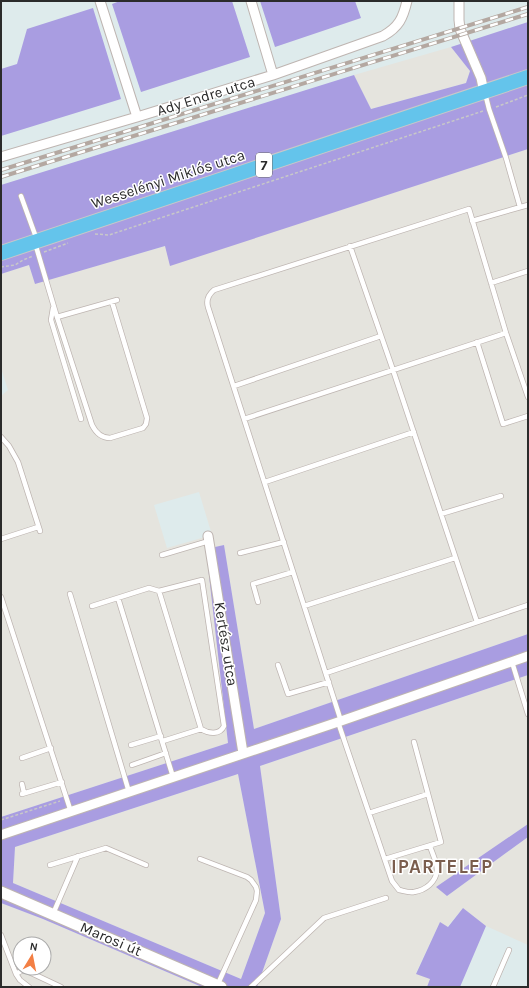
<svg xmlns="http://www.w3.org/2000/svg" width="529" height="988" font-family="Karla,sans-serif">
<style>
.industrial{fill:#e5e4de;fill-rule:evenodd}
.green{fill:#a99de1;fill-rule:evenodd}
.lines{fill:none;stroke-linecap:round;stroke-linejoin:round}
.service-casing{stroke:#beb5b1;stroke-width:6}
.minor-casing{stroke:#beb5b1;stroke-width:11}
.tertiary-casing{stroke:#beb5b1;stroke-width:13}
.primary-casing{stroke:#c8c8c8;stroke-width:16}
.path{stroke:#c8c8c8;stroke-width:1.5;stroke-dasharray:3 2;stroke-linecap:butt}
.service{stroke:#fff;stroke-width:4.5}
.minor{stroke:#fff;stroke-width:9}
.tertiary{stroke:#fff;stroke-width:11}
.primary{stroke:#64c4eb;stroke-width:14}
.rail-casing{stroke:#b4a8a1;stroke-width:4}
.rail{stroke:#fff;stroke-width:2.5;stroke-dasharray:8;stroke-linecap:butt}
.labels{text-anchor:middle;stroke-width:3;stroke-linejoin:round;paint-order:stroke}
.shield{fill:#fff;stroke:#6b6b6b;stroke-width:1}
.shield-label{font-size:14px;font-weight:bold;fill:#2b2b2b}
.street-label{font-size:15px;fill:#2b2b2b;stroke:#fff}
.district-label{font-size:19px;font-weight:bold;letter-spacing:1px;fill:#7a5d4d;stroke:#fff}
</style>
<rect width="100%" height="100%" fill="#deebec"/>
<!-- industrial -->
<path class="industrial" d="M451 47 470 71 466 83 371 109 354 75Z
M528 149V634L254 729 224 545 207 549 228 743 1 817V396L8 390 1 368V274L29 265 35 283 166 246 171 265ZM199 492 212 535 167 548 154 505Z
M528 675V824L437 887 447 896 528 837V945L486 926 463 908 447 927 440 922 416 973 431 979 427 987H257L281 919 260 766Z
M238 774 265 913 241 979 13 883 15 847Z
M1 903 43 919 202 987H1ZM20 944H44V968H20Z"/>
<!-- green -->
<path class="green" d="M120 1H232L250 57 141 92 112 4Z
M260 1H355L361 18 275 47Z
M93 8 121 99 1 136V69L17 64 27 29Z
M528 22V149L170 266 165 246 35 284 29 265 1 274V185L354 75 371 109 466 83 470 71 451 47Z
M224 545 254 729 528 634V675L260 766 281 919 257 987H202L43 919 1 903V817L228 743 206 549ZM238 774 265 913 241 979 13 883 15 847Z
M528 824V837L447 896 436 887Z
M463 908 486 926 460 987H427L430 979 416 974 440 922 448 927Z"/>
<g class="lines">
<defs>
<path id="service" d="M485 93 489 109 506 158 520 207
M21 196 37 240
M472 221 528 205
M35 243 57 317 92 425C96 433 101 438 110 438L143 428 146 424 147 418 112 302
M350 246 393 370 477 622
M491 283 528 271
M53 308 51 320 81 419
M57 317 117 300
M477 342 503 424 528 416
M234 386 381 336
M244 419 506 333
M1 437 9 446 18 462 40 531
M265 482 414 432
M441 514 501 496
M1 539 38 527
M240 553 284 542
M162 555 209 541
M159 591 201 729
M70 594 129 792
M1 597 71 812
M118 598 173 777
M258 602 253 584 293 572
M92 606 149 588 159 591 202 580 224 726C220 735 209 734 201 729L163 741
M304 606 455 558
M512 662 528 714
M278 665 288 694 329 682
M326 673 528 605
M341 721 208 307C206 300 208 295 214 290L469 209 506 333 528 397
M338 722 392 881 399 890C404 891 409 893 414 892 426 890 436 882 437 870 437 862 432 853 430 846
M131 745 161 736
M22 758 51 748
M132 765 166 753
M22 784 24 793
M22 794 62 782
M369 813 428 794
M200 859 247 877 251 880 256 887 257 891 256 900 217 986
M385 859 441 842 414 742
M50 865 106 848 146 865
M53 914 78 856
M1 935 16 974 20 980 29 987
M16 974 21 971H27L61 987
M251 987 324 918 386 898
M493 987 509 950"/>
<path id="minor" d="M100 1 137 117
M251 1 273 75
M459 1V20L460 29 481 78 484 92
M1 157 137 117 273 75 383 36C399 27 403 18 407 1
M208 536 243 753
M1 835 341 721 528 656"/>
<path id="tertiary" d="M1 892 221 987"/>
<path id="primary" d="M1 253 528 77"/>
</defs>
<!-- service casing -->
<use href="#service" class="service-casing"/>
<!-- minor casing -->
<use href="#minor" class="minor-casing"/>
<!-- tertiary casing -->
<use href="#tertiary" class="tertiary-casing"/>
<!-- primary casing -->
<use href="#primary" class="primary-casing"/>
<!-- path -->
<path class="path" d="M496 107 528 95
M95 234 109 235 483 111
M44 252 68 243
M1 267 15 265 23 260 33 256
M1 820 60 801"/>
<!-- service -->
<use href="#service" class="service"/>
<!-- minor -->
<use href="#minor" class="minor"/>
<!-- tertiary -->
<use href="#tertiary" class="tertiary"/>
<!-- primary -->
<use href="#primary" class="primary"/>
<defs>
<path id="rail" d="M1 170 528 7
M1 177 528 14"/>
</defs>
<!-- rail casing -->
<use href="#rail" class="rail-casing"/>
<!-- rail -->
<use href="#rail" class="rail"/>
</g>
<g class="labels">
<!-- shield labels -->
<rect class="shield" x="256" y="153" width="16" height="24" rx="3"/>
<g class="shield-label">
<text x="264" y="170">7</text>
</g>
<!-- street labels -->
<g class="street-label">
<text transform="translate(206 96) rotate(-17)" y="5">Ady Endre utca</text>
<text transform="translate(168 179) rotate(-18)" y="5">Wesselényi Miklós utca</text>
<text transform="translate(226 644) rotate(81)" y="5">Kertész utca</text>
<text transform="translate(111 939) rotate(23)" y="5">Marosi út</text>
</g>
<!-- district labels -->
<g class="district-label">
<text x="442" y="873">IPARTELEP</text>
</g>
</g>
<!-- border -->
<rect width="529" height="988" fill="none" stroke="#2b2b2b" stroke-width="4"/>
<!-- north arrow -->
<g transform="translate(32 956) rotate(10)"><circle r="19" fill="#ffffff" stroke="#aaaaaa"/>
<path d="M0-3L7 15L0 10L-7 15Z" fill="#f37f44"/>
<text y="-6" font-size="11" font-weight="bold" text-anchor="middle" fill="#2b2b2b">N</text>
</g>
</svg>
